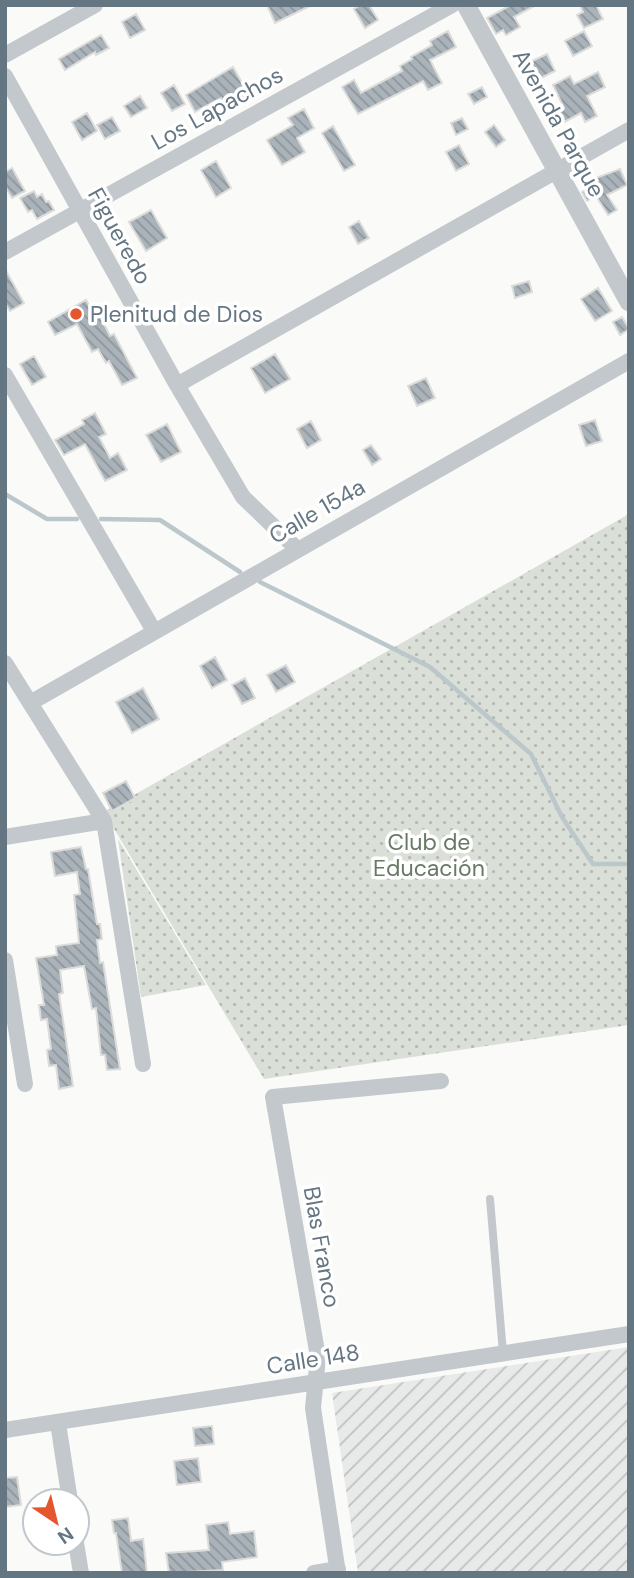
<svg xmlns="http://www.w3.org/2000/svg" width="634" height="1578" font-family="'DM Sans',sans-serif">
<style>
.industrial{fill:url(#industrial-furrows)}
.park{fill:url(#park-dots)}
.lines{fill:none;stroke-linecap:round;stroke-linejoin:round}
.stream{stroke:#bbc7cb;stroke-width:4.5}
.building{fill:url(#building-back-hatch);stroke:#dcdcda;stroke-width:2}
.service{stroke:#c3c8cc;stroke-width:8}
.minor{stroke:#c3c8cc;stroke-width:16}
.tertiary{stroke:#c3c8cc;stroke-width:19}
.poi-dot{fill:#e4572e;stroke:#fff;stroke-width:2.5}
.labels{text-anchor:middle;stroke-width:7;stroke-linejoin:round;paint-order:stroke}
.street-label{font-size:23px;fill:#657683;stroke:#fff}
.poi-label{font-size:23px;fill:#657683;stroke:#fff;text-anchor:start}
.park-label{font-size:23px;fill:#687a64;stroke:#fff}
</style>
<defs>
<pattern id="industrial-furrows" width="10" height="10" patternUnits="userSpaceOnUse" patternTransform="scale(1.75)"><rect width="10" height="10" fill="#e8e9e9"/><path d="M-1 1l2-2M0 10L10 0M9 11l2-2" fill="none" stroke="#c0c1c2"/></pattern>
<pattern id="park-dots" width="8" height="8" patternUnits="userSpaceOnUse" patternTransform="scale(1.75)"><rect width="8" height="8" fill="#dadfd7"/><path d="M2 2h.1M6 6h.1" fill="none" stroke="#b4b9b4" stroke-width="1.8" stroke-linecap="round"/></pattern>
<pattern id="building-back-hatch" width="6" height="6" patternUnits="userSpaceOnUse" patternTransform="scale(1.75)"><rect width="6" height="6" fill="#aab3b9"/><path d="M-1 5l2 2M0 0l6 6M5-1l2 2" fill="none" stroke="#8e969c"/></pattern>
</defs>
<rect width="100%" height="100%" fill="#fafaf8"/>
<!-- industrial -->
<path class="industrial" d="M629 1347V1573H358L332 1393Z"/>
<!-- park -->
<path class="park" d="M629 514V1025L264 1079 104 812Z
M118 839 206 985 141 997Z"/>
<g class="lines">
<!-- stream -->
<path class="stream" d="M5 494 47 519H77
M101 519 160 520 240 572
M260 582 430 667 531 754 562 817 593 864H629"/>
</g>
<!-- building -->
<path class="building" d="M267 5H312L275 23Z
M361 5H369L378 20 365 28 354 9Z
M511 5H536L514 17 520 27 506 35 503 30 496 34 487 18Z
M580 5H596L603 19 584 28 577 15 583 12Z
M136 14 145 30 130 38 122 22Z
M448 31 456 47 430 60 442 83 428 90 423 81 358 114 342 87 354 80 361 93 402 71 400 66 412 59 411 57 432 45 430 41Z
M584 31 592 46 573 56 565 41Z
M101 35 109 48 96 55 95 52 65 70 59 59Z
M547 54 555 71 535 81 530 70 534 68 530 62Z
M233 67 249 95 227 108 221 98 195 112 186 95Z
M598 72 605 87 587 96 597 116 585 122 581 113 555 127 549 116 564 108 553 85 570 76 574 84Z
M174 85 185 104 172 111 161 93Z
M482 87 487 97 474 104 468 94Z
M140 96 147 108 131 117 124 106Z
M304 109 314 128 297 138 305 152 282 165 267 140 293 125 288 118Z
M87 113 97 131 82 140 72 122Z
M112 117 120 131 105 139 97 125Z
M462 118 468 129 456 135 451 123Z
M494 125 505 140 496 147 485 132Z
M333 126 355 165 344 171 322 133Z
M459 145 469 164 456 171 446 152Z
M216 161 231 188 216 197 201 170Z
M12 168 25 191 12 198 5 186V172Z
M620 169 627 185 607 195 617 210 608 215 596 196 587 201 582 192 595 184 593 179Z
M34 191 37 197 42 194 46 202 49 201 54 210 37 219 32 210 28 212 20 198Z
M151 210 167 238 146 251 129 222Z
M359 221 369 238 358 244 349 227Z
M5 269 24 303 10 311 5 303Z
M529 281 532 292 515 298 512 286Z
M598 288 612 311 595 321 581 299Z
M86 300 96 318 100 316 110 336 114 334 137 378 122 385 109 361 106 363 98 349 92 352 77 324 55 335 48 322Z
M622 317 629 329 620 335 613 322Z
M275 354 290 379 265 393 251 368Z
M34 356 46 377 32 385 20 364Z
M426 378 435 398 417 406 408 386Z
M95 413 106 434 99 437 110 458 118 453 127 470 105 481 85 444 64 455 55 440 84 424 82 420Z
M595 420 602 441 586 446 579 425Z
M311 421 321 440 307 448 297 429Z
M167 424 181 452 161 462 146 435Z
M371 445 381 459 372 465 363 450Z
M215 657 227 680 212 688 200 666Z
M286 665 295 682 276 692 267 675Z
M245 678 255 698 242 704 232 685Z
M143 688 159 719 132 733 116 702Z
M126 781 135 798 112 811 103 793Z
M81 847 86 869H88L97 924H100L102 939 97 940 100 963 103 962 120 1069 107 1070 105 1055H101L96 1008 92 1009 84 966 60 970 63 993 59 994 73 1086 59 1089 56 1065 49 1066 47 1050 51 1049 47 1019 41 1020 39 1005H44L36 958 57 955 56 946 79 943 74 895 80 894 77 872 55 876 51 852Z
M212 1426 214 1444 195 1446 193 1428Z
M198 1458 201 1482 177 1485 174 1461Z
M17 1477 21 1505 5 1507V1478Z
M128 1518 131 1541 143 1539 147 1573H122L116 1533H114L112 1520Z
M228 1522 230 1534 254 1531 257 1557 222 1562 223 1570 169 1573 166 1553 209 1550 206 1525Z"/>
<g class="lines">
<!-- service -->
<path class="service" d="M490 1199 503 1353"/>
<!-- minor -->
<path class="minor" d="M5 55 95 5
M5 76 177 385 243 497 297 549
M5 252 452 5
M5 375 154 631
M177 385 629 130
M5 663 104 821 143 1064
M30 703 629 361
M5 837 104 821
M5 960 25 1084
M58 1423 70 1501
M5 1430 629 1334
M76 1543 81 1573
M314 1573 338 1569
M338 1573 313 1408 318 1357 273 1097 441 1081"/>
<!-- tertiary -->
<path class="tertiary" d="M466 5 629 302"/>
</g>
<!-- markers -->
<circle class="poi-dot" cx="76" cy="314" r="7"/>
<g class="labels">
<!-- street labels -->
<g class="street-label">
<text transform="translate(217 108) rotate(-29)" y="8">Los Lapachos</text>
<text transform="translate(559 123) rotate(61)" y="8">Avenida Parque</text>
<text transform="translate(120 236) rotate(61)" y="8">Figueredo</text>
<text transform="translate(317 511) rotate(-30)" y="8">Calle 154a</text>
<text transform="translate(322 1247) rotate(80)" y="8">Blas Franco</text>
<text transform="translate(313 1359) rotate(-9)" y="8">Calle 148</text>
</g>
<!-- poi labels -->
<g class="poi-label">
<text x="90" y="322">Plenitud de Dios</text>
</g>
<!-- park labels -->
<g class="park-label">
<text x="429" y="850">Club de<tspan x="429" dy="26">Educación</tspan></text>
</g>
</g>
<!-- border -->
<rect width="634" height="1578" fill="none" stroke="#657683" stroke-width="14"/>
<!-- north arrow -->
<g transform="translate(56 1522) rotate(145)"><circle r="33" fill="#ffffff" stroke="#c1c8cd" stroke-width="2"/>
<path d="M0-5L12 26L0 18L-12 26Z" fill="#e4572e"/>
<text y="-10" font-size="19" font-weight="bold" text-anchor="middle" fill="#657683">N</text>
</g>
</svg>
